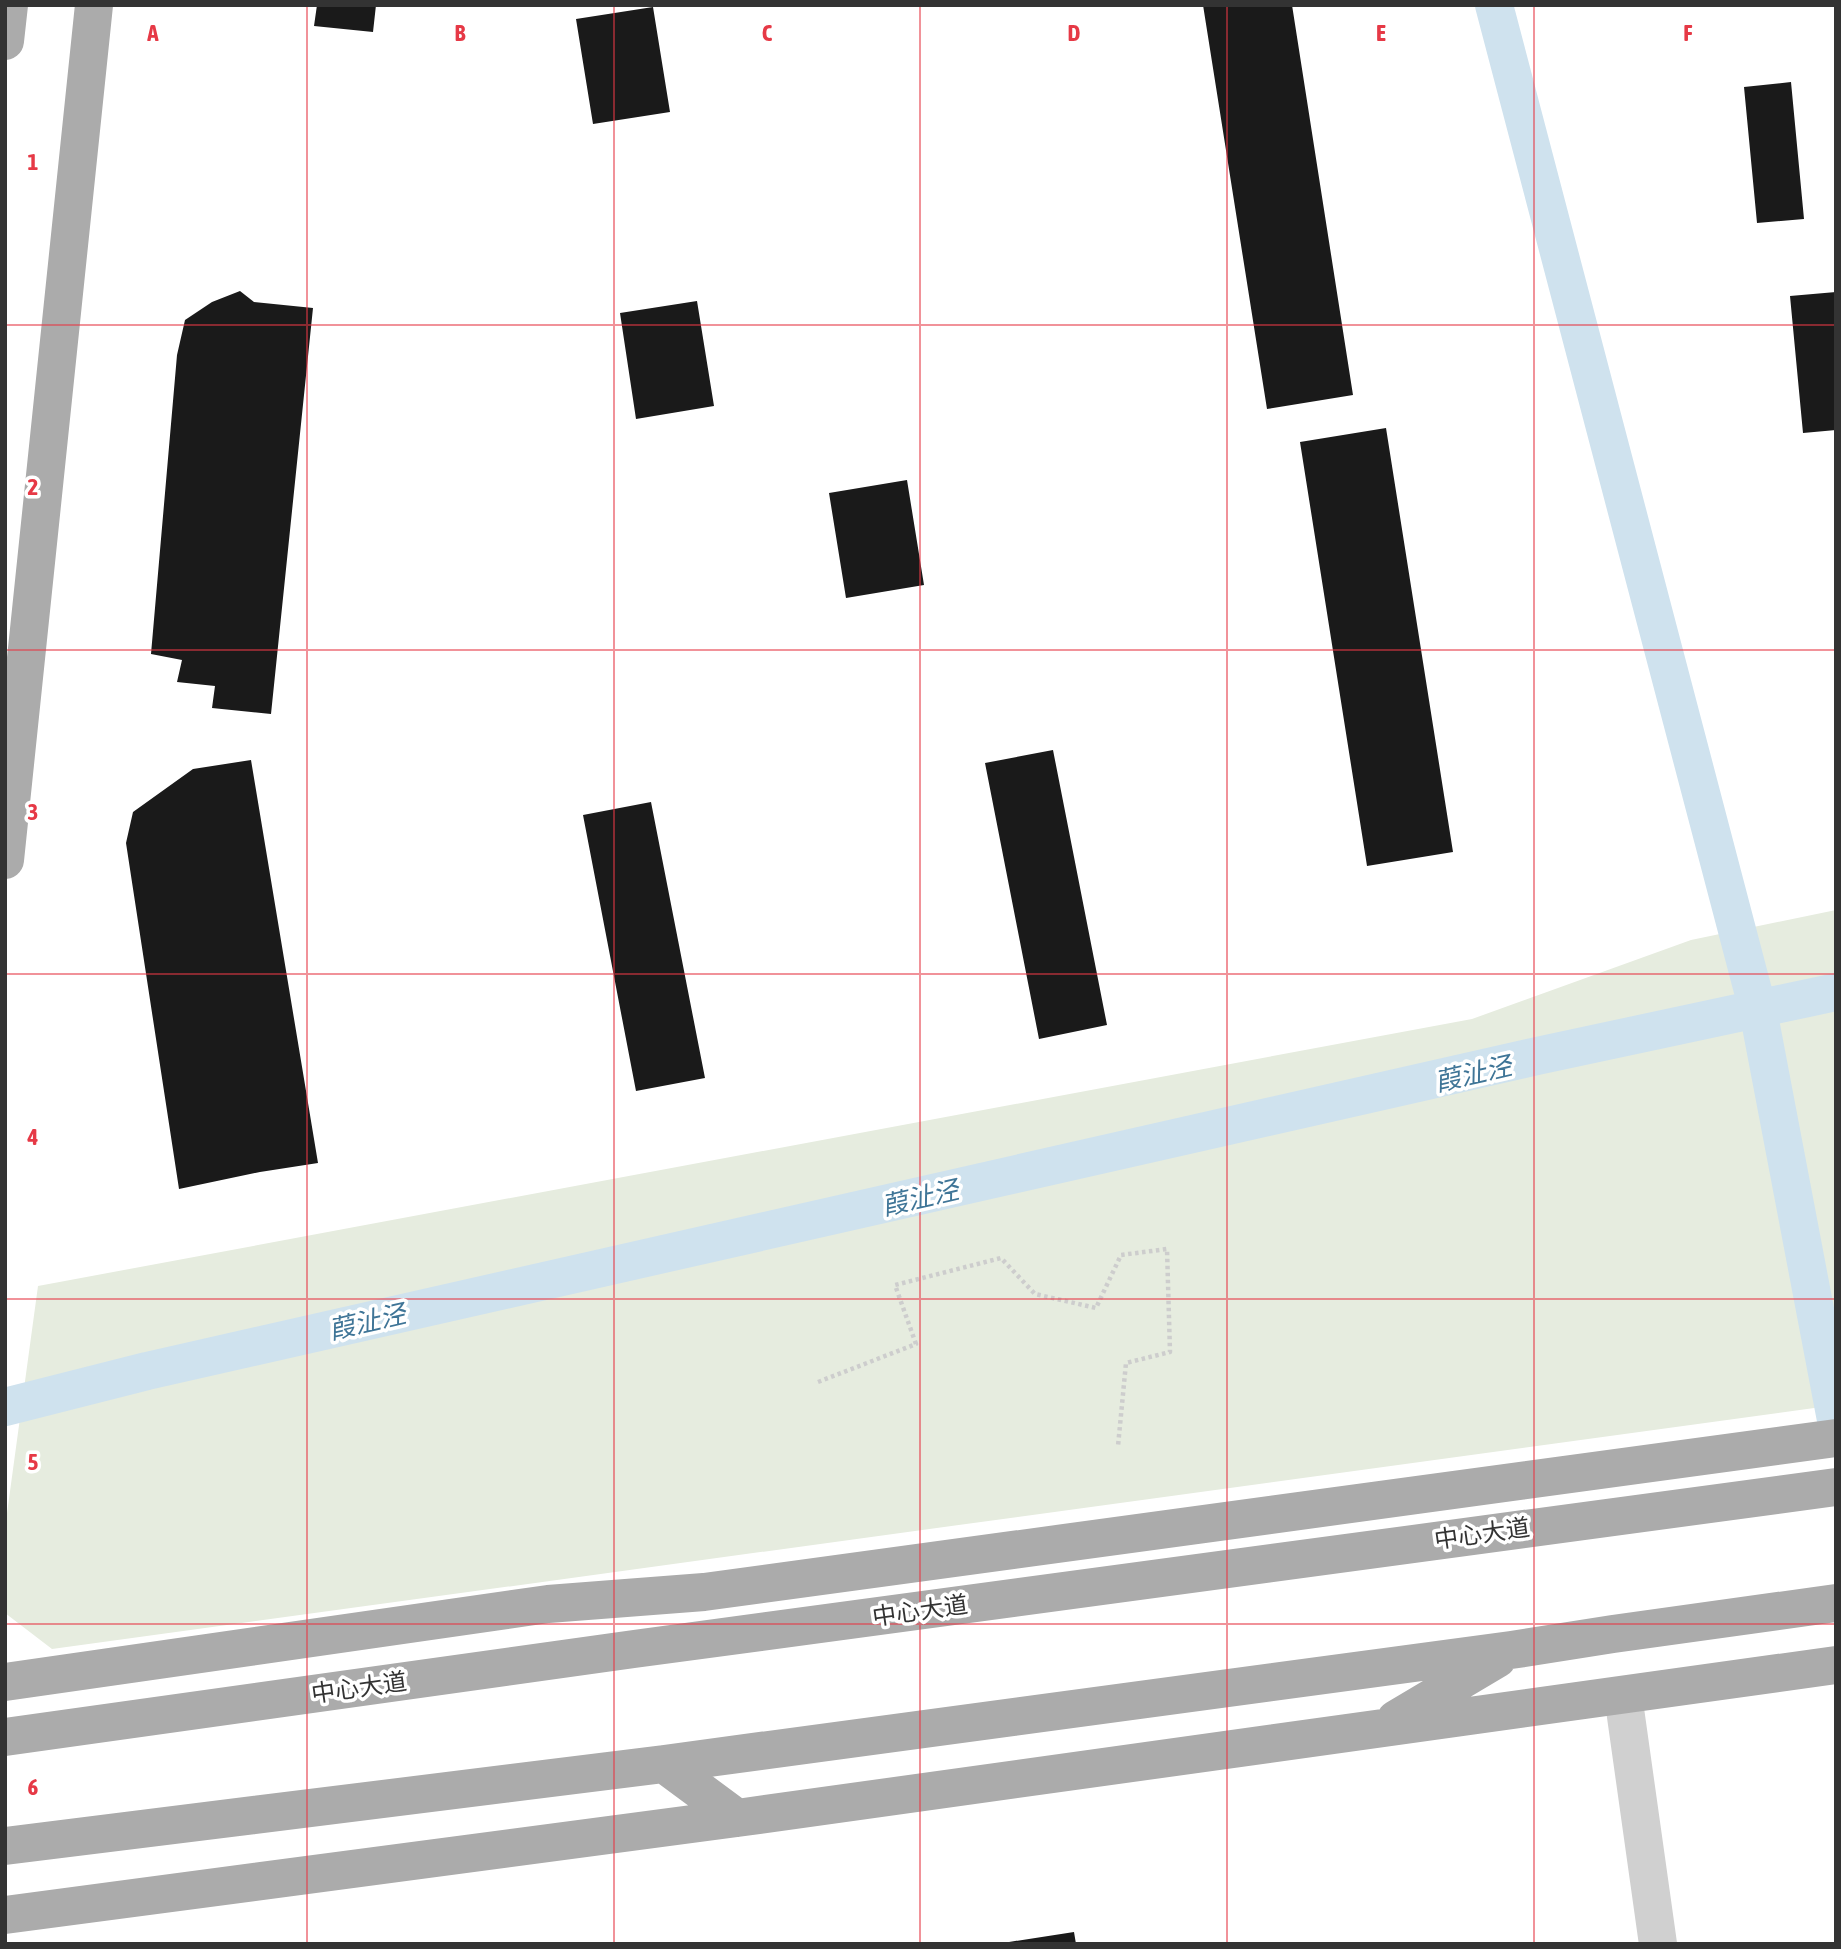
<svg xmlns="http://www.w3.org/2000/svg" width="1841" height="1949" font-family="'Asap Condensed','Noto Sans SC',sans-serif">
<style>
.green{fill:#e6ecdf}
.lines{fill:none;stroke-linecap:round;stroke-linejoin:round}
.canal{stroke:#cfe2ee;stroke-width:38}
.building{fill:#1a1a1a}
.path{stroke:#cdcdcd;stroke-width:4.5;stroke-dasharray:3.5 3.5;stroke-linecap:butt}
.minor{stroke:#d0d0d0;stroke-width:38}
.major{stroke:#ababab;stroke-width:38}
.grid{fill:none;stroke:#e63946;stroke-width:2;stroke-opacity:0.55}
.labels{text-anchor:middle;stroke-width:7;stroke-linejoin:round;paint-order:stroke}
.street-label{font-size:24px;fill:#333;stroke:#fff}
.water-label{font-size:26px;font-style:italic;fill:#3f7597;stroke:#fff}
.grid-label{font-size:23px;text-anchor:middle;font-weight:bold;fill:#e63946;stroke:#fff;stroke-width:7;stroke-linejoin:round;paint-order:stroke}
</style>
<rect width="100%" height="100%" fill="#fff"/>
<!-- green -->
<path class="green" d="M1836 910V1405L52 1649 5 1613V1528L38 1286 1472 1019 1691 940Z"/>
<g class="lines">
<!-- canal -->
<path class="canal" d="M1494 5 1758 1010 1836 1420
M5 1407 147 1371 1537 1056 1836 992"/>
</g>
<!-- building -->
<path class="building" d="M317 5H376L373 32 314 26Z
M1203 5H1292L1353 395 1267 409Z
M653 7 670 112 593 124 576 19Z
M1791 82 1804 219 1757 223 1744 87Z
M240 291 254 302 313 308 271 714 212 708 215 686 177 682 182 660 151 654 177 355 185 320 212 302Z
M1836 292V430L1803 433 1790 296Z
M697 301 714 406 636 419 620 313Z
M1386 428 1453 852 1367 866 1300 442Z
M907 480 924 585 846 598 829 493Z
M1053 750 1107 1025 1039 1039 985 763Z
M251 760 318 1163 260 1172 179 1189 126 843 133 812 193 769Z
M651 802 705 1078 636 1091 583 815Z
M1074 1932 1076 1944H1010L1009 1942Z"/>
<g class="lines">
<!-- path -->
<path class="path" d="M818 1382 916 1344 895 1285 1001 1258 1035 1294 1096 1308 1121 1255 1167 1249 1170 1352 1126 1363 1118 1446"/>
<!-- minor -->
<path class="minor" d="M1623 1695 1658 1944"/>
<!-- major -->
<path class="major" d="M5 41 9 5
M5 860 94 5
M5 1682 548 1604 704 1592 1836 1438
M1396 1719 1497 1659
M5 1737 634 1649 1836 1487
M664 1764 737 1818
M5 1846 664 1764 1511 1650 1613 1634 1836 1603
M5 1915 737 1818 1836 1665"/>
</g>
<!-- grid -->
<path class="grid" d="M307 5V1944M614 5V1944M920 5V1944M1227 5V1944M1534 5V1944M5 325H1836M5 650H1836M5 974H1836M5 1299H1836M5 1624H1836"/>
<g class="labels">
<!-- street labels -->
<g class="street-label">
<text transform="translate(1482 1534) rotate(-8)" y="8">中心大道</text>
<text transform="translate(920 1611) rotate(-8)" y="8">中心大道</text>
<text transform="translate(359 1688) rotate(-8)" y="8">中心大道</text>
</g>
<!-- water labels -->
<g class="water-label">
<text transform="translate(1473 1074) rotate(-13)" y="9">葭沚泾</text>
<text transform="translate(920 1198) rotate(-13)" y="9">葭沚泾</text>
<text transform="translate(367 1322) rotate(-13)" y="9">葭沚泾</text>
</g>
</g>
<g class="grid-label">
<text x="153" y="41">A</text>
<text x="460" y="41">B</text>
<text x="767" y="41">C</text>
<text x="1074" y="41">D</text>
<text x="1381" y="41">E</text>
<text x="1688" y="41">F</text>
<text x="33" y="170">1</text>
<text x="33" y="495">2</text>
<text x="33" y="820">3</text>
<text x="33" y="1145">4</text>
<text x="33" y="1470">5</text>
<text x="33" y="1795">6</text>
</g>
<!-- border -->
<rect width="1841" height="1949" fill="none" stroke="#333333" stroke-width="14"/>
</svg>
